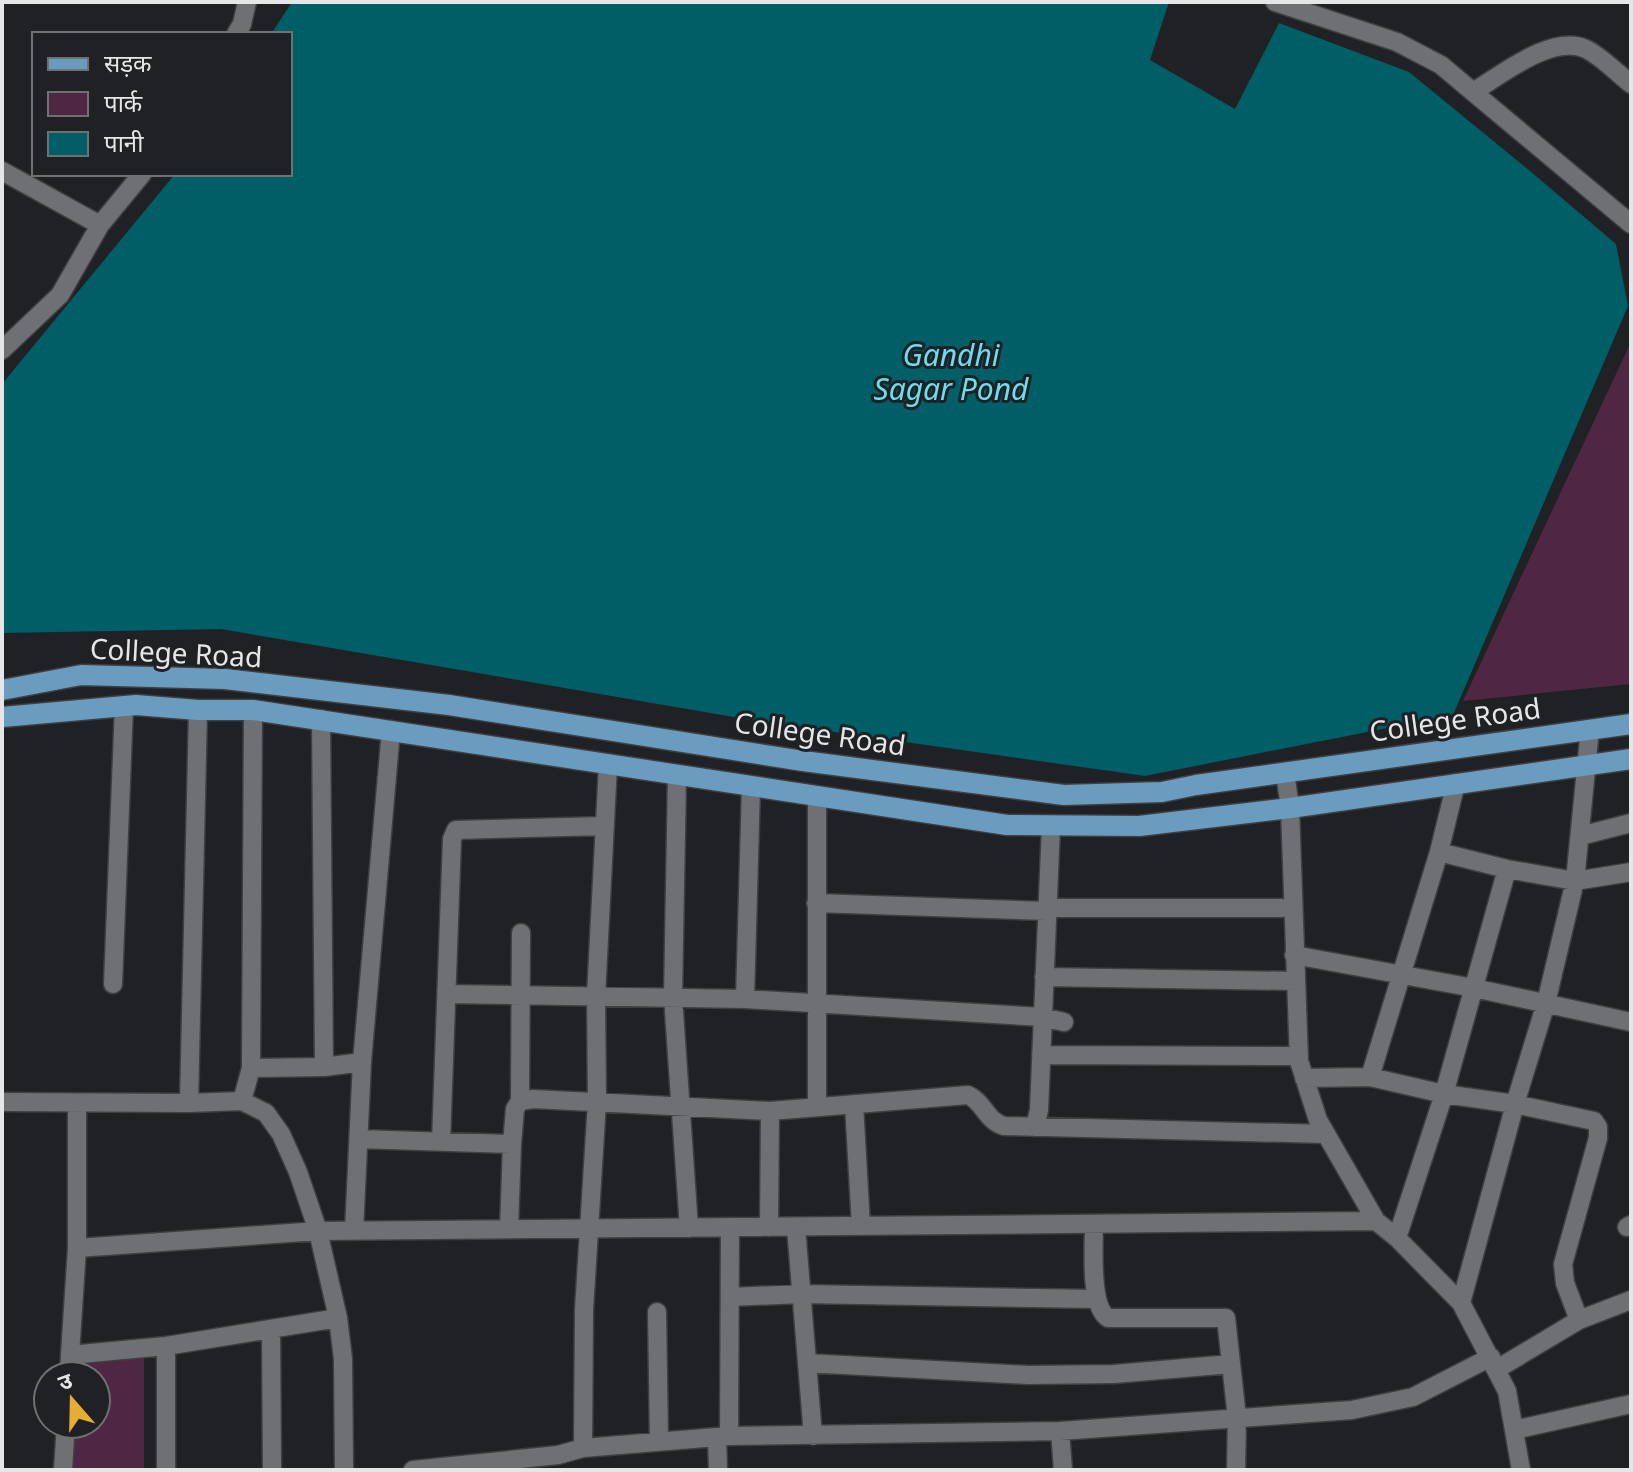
<svg xmlns="http://www.w3.org/2000/svg" width="1633" height="1472" font-family="'Noto Sans','Noto Sans Devanagari',sans-serif">
<style>
.green{fill:#4f2742}
.water{fill:#005e67}
.lines{fill:none;stroke-linecap:round;stroke-linejoin:round}
.minor-casing{stroke:#3f3f42;stroke-width:21}
.major-casing{stroke:#3f3f42;stroke-width:23}
.minor{stroke:#6f7074;stroke-width:18}
.major{stroke:#699cbf;stroke-width:20}
.labels{text-anchor:middle;stroke-width:6;stroke-linejoin:round;paint-order:stroke}
.street-label{font-size:28px;fill:#e6e6e8;stroke:#202124}
.water-label{font-size:30px;font-style:italic;fill:#6bddec;stroke:#202124}
</style>
<rect width="100%" height="100%" fill="#202124"/>
<!-- green -->
<path class="green" d="M1631 342V684L1463 701Z
M144 1353V1470H66L67 1424H96V1376H69V1363Z"/>
<!-- water -->
<path class="water" d="M292 2H1169L1150 60 1235 109 1279 23 1409 72 1530 171 1616 244 1628 306 1453 715 1145 776 757 721 221 629 2 633V384L175 174H290V34H271Z"/>
<g class="lines">
<defs>
<path id="minor" d="M1275 2 1397 42 1441 65 1473 92C1501 75 1553 33 1586 49 1602 57 1617 73 1631 84
M236 34 242 24 247 2
M1473 92 1631 224
M2 171 100 225
M2 350 60 295 100 225 142 174
M321 719 324 1067
M1285 772 1290 808 1299 1061 1318 1120 1376 1221 1397 1238 1461 1303 1507 1391 1521 1470
M677 776 673 997 689 1228
M1580 836 1631 823
M1439 852 1507 869 1575 881 1631 872
M816 903 1047 911V908H1282
M1294 955 1474 988 1631 1022
M1044 977 1295 981
M113 984 124 706
M447 994 745 999 1042 1017 1064 1022
M745 999 751 787
M1041 1055 1299 1056
M251 1068 324 1067 362 1062 391 730
M1370 1077 1439 852 1456 783
M1304 1078 1370 1077 1444 1094 1515 1104 1594 1121 1598 1127V1138L1563 1264 1565 1283 1579 1320
M242 1101 251 1068 253 710
M520 1101 521 933
M2 1102 189 1103 242 1101 266 1113 281 1134 298 1172 318 1231 338 1318 343 1359 344 1470
M189 1103 198 710
M854 1104 861 1226
M817 1107V797
M1035 1127 1039 1110 1051 826
M359 1139 512 1144 509 1229
M441 1142 452 839 456 830 605 826
M512 1144 515 1109 520 1101 533 1099 770 1111 968 1095C984 1102 986 1121 1004 1126L1326 1134
M1094 1224C1094 1245 1089 1306 1108 1318H1226L1237 1418 1236 1470
M769 1227 770 1111
M796 1227 813 1436
M1627 1227 1631 1225
M354 1231 362 1062
M1397 1238 1444 1094 1507 869
M77 1248 318 1231 1376 1221
M730 1297 802 1294 1096 1299
M1461 1303 1515 1104 1546 1003 1575 881 1590 729
M657 1312 659 1441
M271 1329 272 1470
M166 1346V1470
M70 1355 77 1248V1103
M807 1363 1028 1375 1114 1374 1231 1364
M1497 1369 1579 1320 1631 1300
M69 1376 70 1355 166 1346 338 1318
M1514 1430 1631 1404
M1060 1431 1063 1470
M729 1436 730 1227
M717 1437 718 1470
M583 1448 584 1310 597 1102 596 996 608 765
M63 1470 66 1424
M413 1470 558 1455 583 1448 729 1436 1060 1431 1352 1410 1413 1397 1491 1357"/>
<path id="major" d="M2 690 81 675 225 679 449 705 803 761 1064 795 1162 792 1196 785 1631 724
M2 717 136 705 198 710H253L1007 825 1139 826 1290 808 1631 759"/>
</defs>
<!-- minor casing -->
<use href="#minor" class="minor-casing"/>
<!-- major casing -->
<use href="#major" class="major-casing"/>
<!-- minor -->
<use href="#minor" class="minor"/>
<!-- major -->
<use href="#major" class="major"/>
</g>
<g class="labels">
<!-- street labels -->
<g class="street-label">
<text transform="translate(176 653) rotate(3)" y="10">College Road</text>
<text transform="translate(1455 720) rotate(-8)" y="10">College Road</text>
<text transform="translate(820 734) rotate(8)" y="10">College Road</text>
</g>
<!-- water labels -->
<g class="water-label">
<text x="951" y="366">Gandhi<tspan x="951" dy="34">Sagar Pond</tspan></text>
</g>
</g>
<!-- border -->
<rect width="1633" height="1472" fill="none" stroke="#e6e6e8" stroke-width="8"/>
<!-- legend -->
<rect x="32" y="32" width="260" height="144" fill="#202124" stroke="#6f7072" stroke-width="2"/>
<rect x="48" y="58" width="40" height="12" fill="#699cbf" stroke="#6f7072" stroke-width="2"/>
<text x="104" y="72" font-size="24" fill="#e6e6e8">सड़क</text>
<rect x="48" y="92" width="40" height="24" fill="#4f2742" stroke="#6f7072" stroke-width="2"/>
<text x="104" y="112" font-size="24" fill="#e6e6e8">पार्क</text>
<rect x="48" y="132" width="40" height="24" fill="#005e67" stroke="#6f7072" stroke-width="2"/>
<text x="104" y="152" font-size="24" fill="#e6e6e8">पानी</text>
<!-- north arrow -->
<g transform="translate(72 1400) rotate(340)"><circle r="38" fill="#202124" stroke="#6f7072" stroke-width="2"/>
<path d="M0-6L14 30L0 20L-14 30Z" fill="#e5ad35"/>
<text y="-12" font-size="22" font-weight="bold" text-anchor="middle" fill="#e6e6e8">उ</text>
</g>
</svg>
